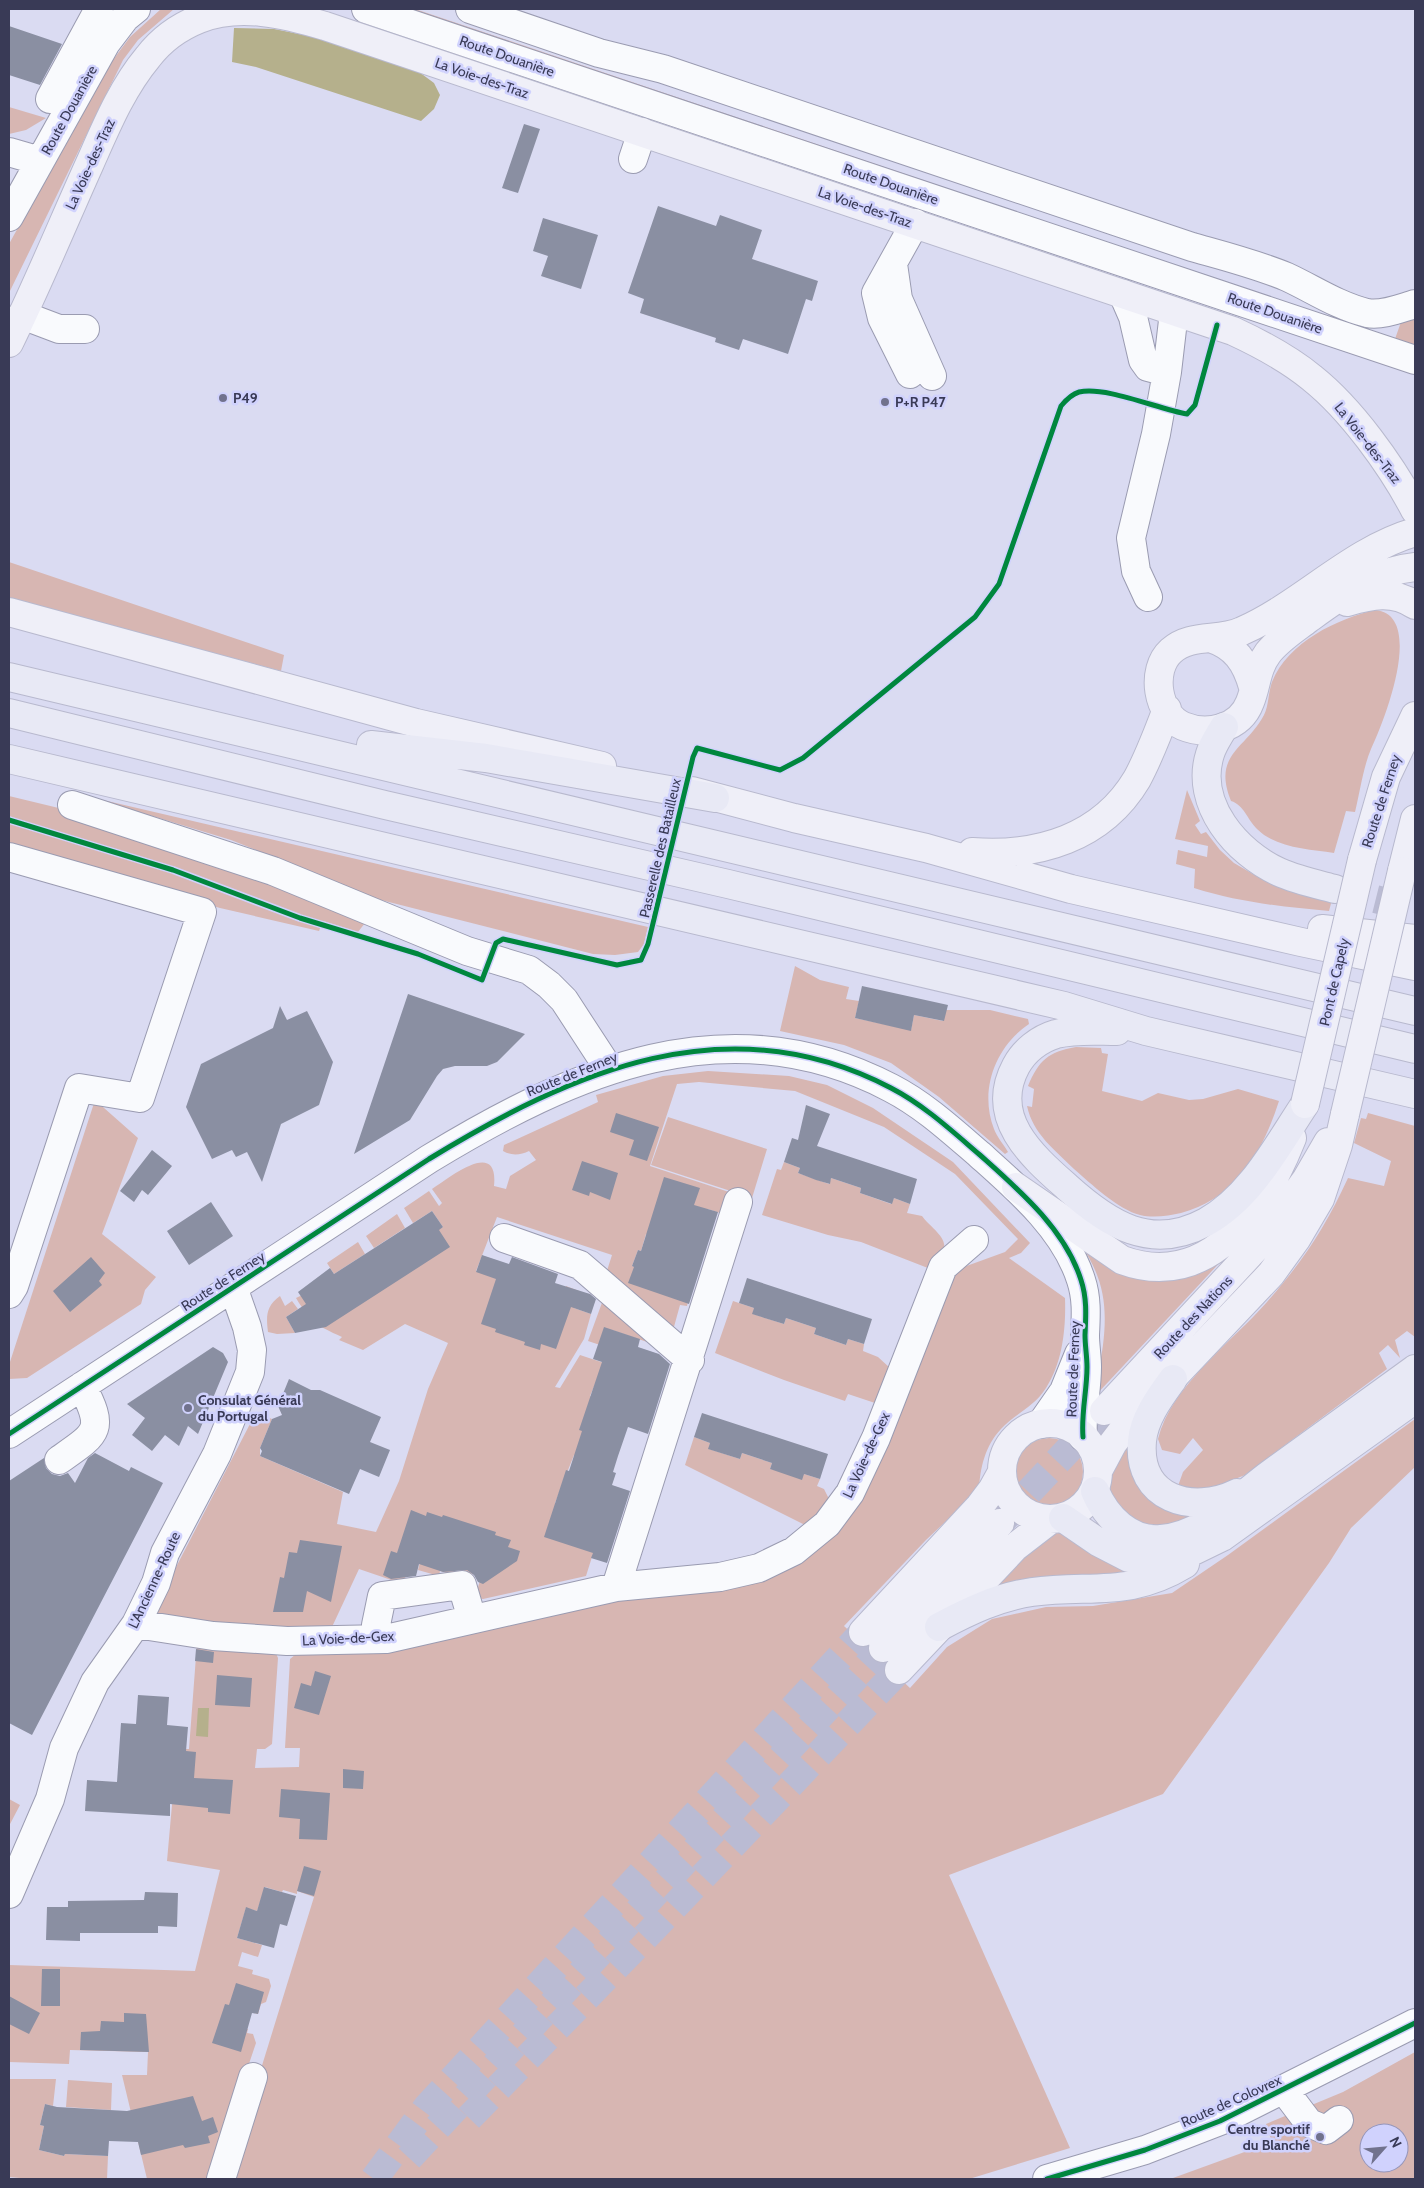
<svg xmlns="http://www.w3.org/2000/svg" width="1424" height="2188" font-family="Cabin,sans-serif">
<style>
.green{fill:#d7b6b2;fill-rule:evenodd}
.water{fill:#b5b08c}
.building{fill:#8a8fa2}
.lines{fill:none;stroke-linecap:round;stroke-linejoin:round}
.major-tunnel{stroke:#babbd3;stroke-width:28;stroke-dasharray:28 14;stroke-linecap:butt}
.highway-tunnel{stroke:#babbd3;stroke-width:28;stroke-dasharray:28 14;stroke-linecap:butt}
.minor-casing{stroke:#9a9bb1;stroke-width:30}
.major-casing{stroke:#b8b9ce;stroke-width:30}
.highway-casing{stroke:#b8b9ce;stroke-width:30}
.minor{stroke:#f9fafd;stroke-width:28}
.major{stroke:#efeff8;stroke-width:28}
.highway{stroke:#e8e9f5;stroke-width:28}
.major-bridge-casing{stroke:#b8b9ce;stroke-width:30;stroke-linecap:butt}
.major-bridge{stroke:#efeff8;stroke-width:28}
.cycleway-casing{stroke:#d0d2fd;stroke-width:8}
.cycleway{stroke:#00873e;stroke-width:5}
.poi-dot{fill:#71728d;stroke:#d0d2fd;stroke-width:2}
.labels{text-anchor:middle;stroke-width:5;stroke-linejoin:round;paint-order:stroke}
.street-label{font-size:14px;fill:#393a56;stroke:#d0d2fd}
.poi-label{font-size:14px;font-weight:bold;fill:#393a56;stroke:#d0d2fd;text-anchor:start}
</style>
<rect width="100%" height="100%" fill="#dadbf2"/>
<!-- green -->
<path class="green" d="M161 9H174L138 40 123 60 9 293V244L104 72 130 37Z
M405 9H415L1395 339 1401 322 1415 318V347Z
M9 107 46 118 26 130 9 134Z
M9 562 284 655 281 671 9 598Z
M1375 610C1424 614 1388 713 1371 749 1363 768 1360 792 1355 812L1346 811 1334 853C1308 849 1276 848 1257 829 1247 819 1244 805 1231 801 1212 754 1246 749 1264 715 1269 705 1268 693 1272 682 1288 642 1337 619 1375 610Z
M1187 790 1200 821 1195 825 1201 834 1206 832 1220 850 1234 863 1258 877 1333 896 1329 911C1283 907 1238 902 1194 888L1195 869 1176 864 1178 850 1207 857 1208 846 1175 839Z
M9 796 100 818 150 835 365 923 358 932 323 921 319 931 220 908 9 847Z
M90 797 648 927 644 944 638 952 615 955 593 954 377 899 231 840Z
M795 966 820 980 849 987 846 999 859 1001 855 1018 911 1030 914 1015 943 1021 946 1010H990L1028 1019 1029 1024C995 1047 979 1090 994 1129 997 1137 1004 1145 1008 1152L1005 1154 939 1097 891 1063 844 1045 780 1031Z
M1076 1047 1101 1048 1102 1053 1108 1054 1102 1091 1142 1101 1158 1093 1189 1100 1203 1099 1238 1089 1279 1101C1263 1151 1237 1198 1181 1213 1169 1216 1152 1218 1140 1215 1119 1210 1090 1183 1074 1169 1055 1150 1033 1134 1027 1106L1032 1107 1034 1089 1028 1086C1039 1060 1048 1052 1076 1047Z
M708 1071 789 1076 827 1085 873 1108 953 1162 1030 1243 1021 1253 1009 1258 1065 1298C1066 1327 1063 1362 1046 1388 1034 1407 1015 1414 1001 1429 985 1446 980 1468 979 1490L926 1540 844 1626 910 1688 947 1647 992 1619 1046 1607 1093 1606 1172 1593 1228 1555 1415 1419V1467L1351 1528 1329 1563 1163 1794 949 1875 1070 2148 969 2179H227L314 1897 297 1891V1894L283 1890 282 1892 265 1887 257 1911 246 1908 237 1938 262 1945 258 1957 242 1952 238 1966 253 1970 252 1974 269 1979 271 1986 266 2002 261 2004 258 2014 243 2010 239 2026 248 2029 247 2033 253 2034 256 2043 210 2179H147L122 2075H147L148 2052 70 2050 69 2064 9 2062V1965L195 1971 220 1870 167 1861 177 1749H189L197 1643 274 1649 278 1658 272 1744 265 1749H257L255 1768 299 1767 300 1748H285L290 1659 301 1650 641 1598 811 1552 950 1272 1005 1252 1018 1239 955 1174 884 1127 795 1091 699 1082 677 1084 650 1166 732 1193 726 1215 708 1209 702 1229 675 1243 646 1234 641 1251 638 1250 632 1266 672 1279 689 1296 687 1306 680 1305 672 1334 605 1277 612 1255 497 1217 476 1271 562 1300 566 1286 579 1291 574 1308 591 1314 584 1339 555 1387 560 1388 580 1355 604 1363 590 1396 593 1397 587 1433 579 1456 574 1455 555 1503 597 1541 586 1576 483 1599 478 1598 476 1594 481 1577 464 1571 472 1546 460 1551 453 1575 440 1571 439 1576 418 1570 421 1558 413 1555 403 1584 359 1569 332 1627 267 1630 163 1620 158 1613V1602L251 1422 262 1415 272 1419 260 1448V1456L343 1492 337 1524 376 1532 399 1481 428 1389 448 1343 405 1324 363 1350 339 1340 342 1337C316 1325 311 1323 296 1298L443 1227 432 1211 413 1223 404 1208 429 1191 439 1206 442 1203 432 1189C449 1178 499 1137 494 1186L506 1189 510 1176 536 1160 529 1151C521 1155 511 1156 503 1151L504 1145 598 1102 596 1095 663 1076Z
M95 1100 138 1138 102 1234 156 1277 145 1290 141 1304 27 1378 9 1379V1365Z
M1368 1113 1415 1126V1337L1407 1331 1395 1340 1400 1358 1388 1345 1379 1353 1387 1369 1245 1475 1208 1490 1178 1486 1183 1472 1203 1450 1193 1438 1180 1454 1162 1450 1158 1439C1171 1386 1232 1342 1267 1302 1303 1261 1325 1228 1348 1178L1384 1186 1391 1161 1354 1143 1361 1118 1366 1119Z
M668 1117 767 1149 752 1198 651 1165Z
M784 1162 800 1168 798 1173 829 1184 831 1178 861 1188 860 1193 891 1204 894 1198 910 1204 907 1213 922 1216C928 1225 947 1237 944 1248 941 1256 936 1263 933 1270L861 1242 828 1235 762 1215 777 1169 781 1170Z
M397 1214 405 1228 374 1248 366 1236Z
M358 1242 365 1254 334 1274 327 1263Z
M1079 1242 1113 1266 1225 1257 1096 1395C1095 1378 1101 1362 1103 1345 1108 1304 1103 1276 1079 1242Z
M280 1296 285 1306 292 1301 298 1309 286 1317 295 1333 277 1334 268 1332C266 1316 266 1306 280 1296Z
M603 1300 650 1343 612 1330 609 1348 588 1341Z
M733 1301 754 1308 753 1314 784 1324 786 1318 816 1328 814 1334 846 1345 848 1339 864 1344 863 1351 878 1357 890 1368 878 1404 848 1394 845 1401 784 1380 715 1353Z
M694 1437 710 1443 709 1449 740 1459 742 1453 772 1463 770 1469 804 1474 820 1479 817 1486 824 1489 829 1499 823 1513 807 1526 685 1465Z
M1015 1472a34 34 0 1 1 68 0a34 34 0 1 1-68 0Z
M1125 1438 1133 1450 1200 1514 1155 1530 1123 1516 1110 1492 1112 1465Z
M1059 1533 1067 1534 1143 1572 986 1587 1045 1535Z
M9 1799 20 1805 9 1826Z
M1415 2052V2179L1173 2178 1272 2142 1266 2124 1343 2092ZM1369 2133H1399V2163H1369Z
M9 2079H56L53 2106 45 2104 40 2125 44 2126 39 2150 64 2156 65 2154 108 2156 107 2179H31L9 2177Z
M68 2080 112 2083 111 2110 66 2107Z"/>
<!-- water -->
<path class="water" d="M234 28 274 29 334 41 415 69 434 83 440 95 434 109 421 121 256 67 232 62Z
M198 1708H209L208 1737 196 1736Z"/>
<!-- building -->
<path class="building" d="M9 26 62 44 40 85 9 75Z
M524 124 540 129 518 193 502 188Z
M658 206 716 226 720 215 762 230 752 259 818 281 812 301 806 299 788 354 743 339 739 350 715 342 716 338 640 313 644 299 628 293Z
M543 218 598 235 581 289 541 276 548 256 533 251Z
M862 986 948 1005 944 1021 914 1015 911 1031 855 1018Z
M408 994 525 1034 497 1062 487 1066H455L443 1069 437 1076 410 1120 354 1154Z
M280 1006 287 1020 307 1011 333 1062 319 1105 281 1124 262 1182 247 1152 236 1157 232 1150 212 1159 186 1107 201 1064 273 1028Z
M806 1105 830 1114 817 1146 917 1179 910 1204 894 1198 892 1204 860 1193 861 1188 831 1178 830 1184 816 1180 798 1173 800 1168 784 1162 792 1138 798 1140Z
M616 1113 659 1127 647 1161 629 1155 634 1140 610 1132Z
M152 1150 172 1166 148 1195 142 1190 134 1202 120 1191Z
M582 1161 618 1173 610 1200 590 1192 589 1196 572 1190Z
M664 1177 700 1188 694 1205 718 1212 689 1304 628 1283 634 1267 632 1266 638 1250 641 1251Z
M211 1202 233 1236 189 1265 167 1231Z
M432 1211 443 1227 439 1230 450 1247 326 1327 295 1333 286 1317 306 1304 298 1292 330 1268 334 1274Z
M482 1255 509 1264 512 1257 558 1274 555 1283 590 1294 596 1299 591 1314 571 1307 556 1349 541 1344 540 1350 524 1345 525 1342 495 1332 496 1329 481 1324 496 1279 476 1272Z
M91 1257 105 1273 99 1281 102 1285 70 1312 53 1291Z
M747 1278 872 1319 864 1344 848 1339 846 1345 814 1334 816 1328 786 1318 784 1324 752 1314 754 1308 739 1303Z
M604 1327 640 1339 638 1347 659 1354 670 1364 648 1434 628 1427 618 1456 613 1472 616 1473 612 1485 630 1491 607 1563 591 1558 593 1553 544 1537 566 1470 569 1471 582 1431 579 1430 602 1362 593 1359Z
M213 1347 223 1353 228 1362 198 1434 188 1426 179 1446 165 1435 152 1451 132 1435 145 1418 127 1404Z
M289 1379 311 1390H320L381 1417 370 1442 390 1450 379 1477 360 1469 349 1494 260 1456 262 1451 260 1448 272 1419 282 1415 278 1406Z
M702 1413 828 1454 820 1479 804 1474 802 1480 770 1469 772 1463 742 1453 740 1459 708 1449 710 1443 694 1437Z
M95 1453 129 1471 131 1467 163 1483 32 1735 9 1723V1481L44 1458 46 1468 52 1474 60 1476 68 1473 75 1483 88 1458Z
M411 1510 426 1516 427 1512 442 1517 443 1515 496 1532 495 1535 511 1540 508 1547 520 1551 517 1561 483 1584 478 1582 474 1575 467 1570 443 1572 419 1564 416 1576 391 1579 383 1575 391 1551 397 1553Z
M300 1540 342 1546 331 1602 307 1591 303 1612H273L280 1577 284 1578 289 1552 297 1553Z
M196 1649 214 1652 213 1663 195 1661Z
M315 1671 331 1676 319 1715 294 1708 301 1683 311 1686Z
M217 1675 252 1678 250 1707 215 1705Z
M138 1695 169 1697 167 1725 188 1727 186 1751 196 1752 194 1778 233 1780 230 1814 208 1812V1808L170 1804V1816L85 1811 87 1780 117 1782 121 1723 136 1724Z
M343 1769 364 1771 363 1789 343 1788Z
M281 1789 330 1793 327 1840 299 1839 300 1819 279 1817Z
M304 1866 321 1871 314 1896 297 1891Z
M264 1887 296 1896 287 1926 280 1924 274 1948 237 1938 246 1907 257 1911Z
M145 1892 178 1893 177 1927 158 1926V1933H80V1941L46 1940 47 1907H68V1901L144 1900Z
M42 1969H60V2006H41Z
M236 1983 264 1992 258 2014 252 2013 241 2052 212 2043 225 2004 229 2005Z
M9 1996 40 2013 29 2034 9 2024Z
M124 2013 146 2014 149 2052 80 2050 81 2032 100 2031 101 2021 124 2022Z
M193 2096 202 2121 213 2117 218 2132 208 2136 210 2143 185 2148 183 2145 141 2155 138 2142 109 2141 108 2156 65 2154 64 2156 39 2150 44 2126 40 2125 45 2104 57 2107 127 2111Z"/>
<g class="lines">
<!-- major-tunnel -->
<path class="major-tunnel" d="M1000 1523 1098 1418
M469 2118 653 1929 899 1670
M409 2158 883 1648
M374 2179 427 2107 863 1632"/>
<!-- highway-tunnel -->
<path class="highway-tunnel" d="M1335 889 1415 909"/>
<defs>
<path id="minor" d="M366 9 1415 360
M470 9 599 53 663 69 1192 247C1224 256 1256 264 1287 277 1313 289 1338 306 1367 313 1382 316 1401 308 1415 304
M50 99 99 9
M9 152 40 161
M633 159 642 132
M9 217 106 43 125 18 136 9
M893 264 898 299 932 376
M1123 294 1133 317 1143 360 1148 367 1167 372 1174 312
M22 315 59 329H85
M910 374 882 318 876 293 915 223
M1148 597 1136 571 1131 538 1156 434 1167 372
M72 805 273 871 467 951 529 970 549 985 564 1000 609 1069
M9 857 202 912 140 1098 79 1088 14 1286 9 1294
M504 1238 580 1265 690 1360
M1041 1424 1064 1391 1079 1354
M9 1434 429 1159C572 1072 727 1002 891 1088 924 1105 952 1131 980 1155 1018 1189 1065 1229 1081 1280 1087 1298 1086 1315 1085 1335 1085 1346 1087 1356 1087 1367 1087 1391 1081 1413 1083 1437
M59 1460C98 1433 105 1430 82 1386
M616 1587 738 1202
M136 1624 213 1636 287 1641 386 1639 616 1587 720 1577 759 1568 794 1551 827 1524 850 1493 876 1438 943 1267 974 1240
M377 1639 376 1625 382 1596 462 1585 472 1619
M9 1894 50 1799 64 1748 95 1682 136 1624 156 1583 165 1553 217 1454 250 1372 252 1350 247 1327 233 1287
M1284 2090 1309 2123 1326 2130 1339 2120
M221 2179 253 2077
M1047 2179 1145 2150 1220 2121 1415 2023"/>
<path id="major" d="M9 343C38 284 63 223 90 163 106 127 122 88 148 57 161 40 179 27 199 19 239 3 285 14 325 26L1233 331C1261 344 1288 358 1312 378 1351 409 1392 466 1415 510
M1415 532C1350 551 1303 604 1242 631 1219 642 1191 633 1171 651 1150 670 1157 715 1183 726 1207 736 1240 729 1250 702 1257 685 1256 669 1268 653 1279 639 1295 629 1308 619 1341 595 1373 571 1415 567
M1347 602C1371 595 1393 590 1415 605
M9 612 416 723 602 766
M1210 638C1235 646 1246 662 1253 687
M692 791 794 818 926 848 1071 889 1301 942 1415 966
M972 852C1038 857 1102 838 1137 779 1149 757 1158 733 1167 709
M1362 860 1386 777 1415 716
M1402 871 1415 819
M1322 929 1415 939
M1016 1187 1122 1260C1209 1292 1264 1209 1292 1138
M1104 1411 1262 1241 1306 1180 1328 1142
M1002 1471a48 48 0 1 1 96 0a48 48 0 1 1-96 0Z
M1098 1471 1113 1443 1123 1430 1271 1274 1297 1238 1320 1199 1338 1145 1345 1114
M863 1632 980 1506 992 1490 1002 1472
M883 1648 1000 1523
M899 1670 1015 1547 1050 1520"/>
<path id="highway" d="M9 677 1415 1011
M9 713 385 805 728 884 1415 1049
M1224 727C1219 736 1213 744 1210 754 1194 804 1237 853 1279 872 1297 880 1316 884 1335 889
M371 745 486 758 715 798
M9 759 1064 1006 1146 1031 1415 1094
M1117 1031C1097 1031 1076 1029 1056 1034 1039 1039 1024 1051 1016 1066 988 1118 1032 1156 1067 1187 1108 1224 1151 1252 1206 1222 1251 1197 1277 1146 1305 1104
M1173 1379C1160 1397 1144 1418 1142 1441 1137 1499 1192 1515 1237 1493
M1095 1491C1106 1517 1130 1542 1161 1539 1204 1536 1237 1498 1270 1474 1319 1439 1367 1404 1415 1369
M1063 1518 1098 1542 1129 1558 1152 1562 1183 1556 1222 1537 1415 1399
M939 1627C969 1611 998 1597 1032 1592 1092 1584 1129 1598 1185 1564"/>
</defs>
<!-- minor casing -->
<use href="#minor" class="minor-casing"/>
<!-- major casing -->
<use href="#major" class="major-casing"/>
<!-- highway casing -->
<use href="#highway" class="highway-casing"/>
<!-- minor -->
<use href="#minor" class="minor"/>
<!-- major -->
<use href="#major" class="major"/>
<!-- highway -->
<use href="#highway" class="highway"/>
<defs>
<path id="major-bridge" d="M1305 1104 1362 860
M1345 1114 1402 871"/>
</defs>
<!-- major-bridge casing -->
<use href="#major-bridge" class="major-bridge-casing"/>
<!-- major-bridge -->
<use href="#major-bridge" class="major-bridge"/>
<defs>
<path id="cycleway" d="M9 820 173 870 300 918 418 954 482 980 496 943 503 939 617 965 641 960 648 944 693 757 697 748 780 770 803 758 975 617 999 584 1061 406C1066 400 1072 394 1079 392 1106 386 1158 409 1187 414L1195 405 1217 325
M9 1434 429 1159C572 1072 727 1002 891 1088 924 1105 952 1131 980 1155 1018 1189 1065 1229 1081 1280 1087 1298 1086 1315 1085 1335 1085 1346 1087 1356 1087 1367 1087 1391 1081 1413 1083 1437
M1047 2179 1145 2150 1220 2121 1415 2023"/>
</defs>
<!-- cycleway casing -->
<use href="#cycleway" class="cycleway-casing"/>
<!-- cycleway -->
<use href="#cycleway" class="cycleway"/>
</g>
<!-- markers -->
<g class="poi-dot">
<circle cx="223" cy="398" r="5"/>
<circle cx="885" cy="402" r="5"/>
<circle cx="188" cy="1408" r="5"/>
<circle cx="1320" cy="2137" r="5"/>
</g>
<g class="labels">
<!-- street labels -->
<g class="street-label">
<text transform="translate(507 56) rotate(19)" y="5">Route Douanière</text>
<text transform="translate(482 78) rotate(19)" y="5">La Voie-des-Traz</text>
<text transform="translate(69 110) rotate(-61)" y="5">Route Douanière</text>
<text transform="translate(90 164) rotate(-65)" y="5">La Voie-des-Traz</text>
<text transform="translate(891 184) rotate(19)" y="5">Route Douanière</text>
<text transform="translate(865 207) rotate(19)" y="5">La Voie-des-Traz</text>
<text transform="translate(1275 313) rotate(19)" y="5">Route Douanière</text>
<text transform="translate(1368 443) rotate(52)" y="5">La Voie-des-Traz</text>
<text transform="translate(1381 801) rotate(-72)" y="5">Route de Ferney</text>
<text transform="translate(660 848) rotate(-77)" y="5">Passerelle des Batailleux</text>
<text transform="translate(1334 982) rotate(-77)" y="5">Pont de Capely</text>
<text transform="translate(572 1074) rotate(-22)" y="5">Route de Ferney</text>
<text transform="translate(223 1281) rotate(-33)" y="5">Route de Ferney</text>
<text transform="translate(1193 1317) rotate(-47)" y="5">Route des Nations</text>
<text transform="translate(1073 1369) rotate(-88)" y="5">Route de Ferney</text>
<text transform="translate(866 1455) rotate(-65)" y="5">La Voie-de-Gex</text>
<text transform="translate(154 1580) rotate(-65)" y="5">L'Ancienne-Route</text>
<text transform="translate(348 1638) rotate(-3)" y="5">La Voie-de-Gex</text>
<text transform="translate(1231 2101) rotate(-24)" y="5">Route de Colovrex</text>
</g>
<!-- poi labels -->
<g class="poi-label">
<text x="233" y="403">P49</text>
<text x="895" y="407">P+R P47</text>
<text x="198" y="1405">Consulat Général<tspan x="198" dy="16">du Portugal</tspan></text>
<text x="1310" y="2134" text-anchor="end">Centre sportif<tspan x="1310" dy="16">du Blanché</tspan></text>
</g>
</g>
<!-- border -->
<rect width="1424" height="2188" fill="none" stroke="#393a56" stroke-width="20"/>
<!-- north arrow -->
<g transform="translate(1384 2148) rotate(63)"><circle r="24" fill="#d0d2fd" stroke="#9495ba"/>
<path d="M0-4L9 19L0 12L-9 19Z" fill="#71728d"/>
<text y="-8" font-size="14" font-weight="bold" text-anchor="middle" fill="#393a56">N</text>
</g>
</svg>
